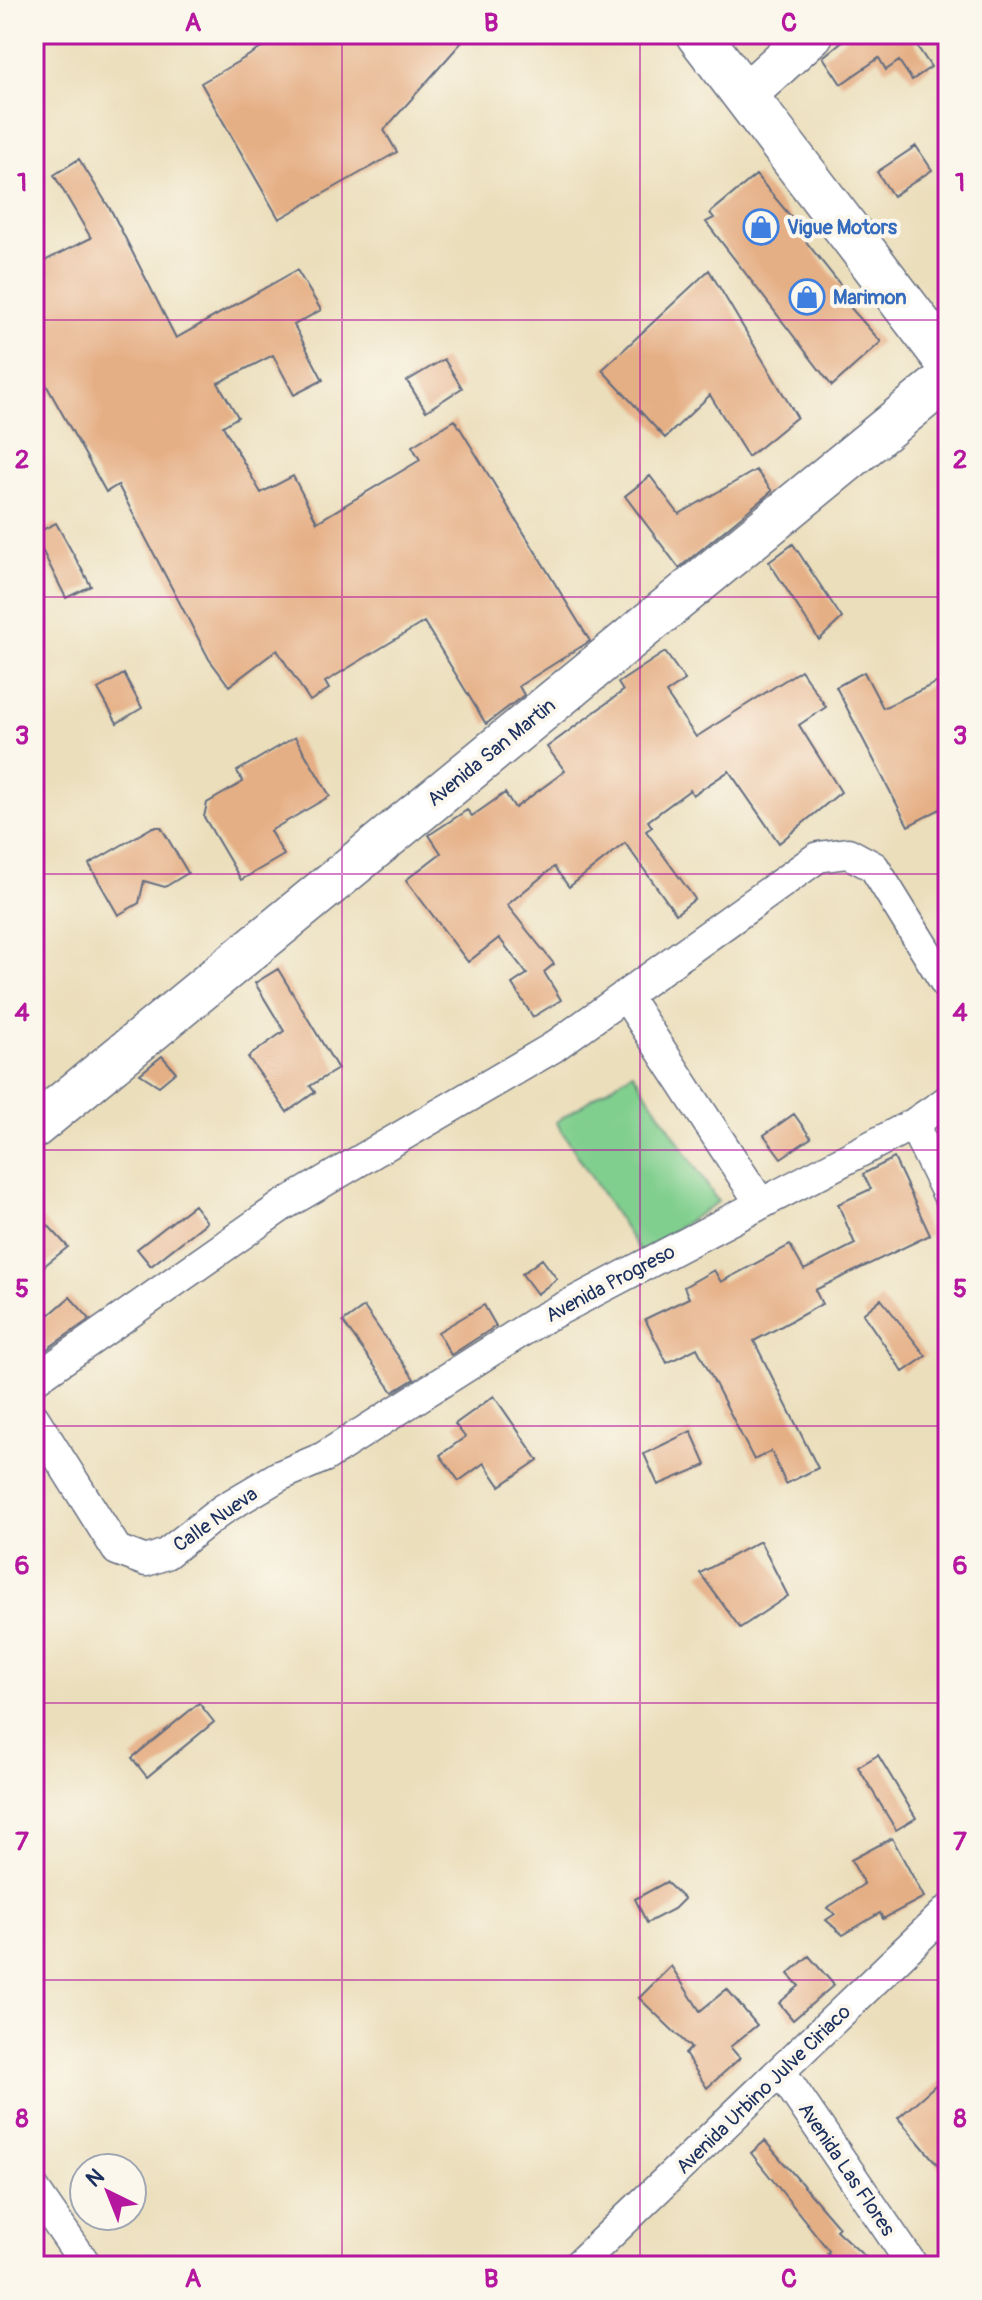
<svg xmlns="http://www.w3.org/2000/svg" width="982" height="2300" font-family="Pangolin,sans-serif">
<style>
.green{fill:#81cf8e;stroke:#4e7f76;stroke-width:2}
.building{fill:#e5af85}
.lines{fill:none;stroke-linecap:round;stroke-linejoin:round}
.street-casing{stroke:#646c7f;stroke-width:33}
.secondary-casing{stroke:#646c7f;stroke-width:45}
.highway-casing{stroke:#646c7f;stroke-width:47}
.street{stroke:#fff;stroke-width:30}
.secondary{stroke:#fff;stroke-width:42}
.highway{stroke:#fff;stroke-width:44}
.grid{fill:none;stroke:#b5179e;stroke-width:2;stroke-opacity:0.55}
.labels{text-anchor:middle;stroke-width:8;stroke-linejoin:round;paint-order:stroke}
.shop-label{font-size:20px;font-weight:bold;fill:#366cbe;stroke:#fbf7ec;text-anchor:start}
.street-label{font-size:20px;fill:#1b2f5e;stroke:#fbf7ec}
.neatline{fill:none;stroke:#b5179e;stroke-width:3}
.grid-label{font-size:26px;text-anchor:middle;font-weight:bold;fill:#b5179e}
</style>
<rect width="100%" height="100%" fill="#fbf7ec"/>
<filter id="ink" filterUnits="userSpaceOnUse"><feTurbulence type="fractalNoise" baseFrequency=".0125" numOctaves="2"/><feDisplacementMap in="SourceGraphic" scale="16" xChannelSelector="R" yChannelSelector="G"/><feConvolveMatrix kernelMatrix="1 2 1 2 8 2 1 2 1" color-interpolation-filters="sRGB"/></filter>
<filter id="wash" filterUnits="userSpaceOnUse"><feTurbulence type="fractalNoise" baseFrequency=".006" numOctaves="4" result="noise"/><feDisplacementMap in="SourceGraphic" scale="32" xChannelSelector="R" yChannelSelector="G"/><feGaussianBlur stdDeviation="1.8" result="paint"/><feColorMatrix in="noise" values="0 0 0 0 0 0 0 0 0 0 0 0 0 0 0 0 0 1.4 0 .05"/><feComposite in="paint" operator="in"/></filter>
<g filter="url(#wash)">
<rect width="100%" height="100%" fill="#ebdebb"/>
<!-- green -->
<path class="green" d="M633 1072 718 1202 640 1252 556 1122Z"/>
<g id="blocks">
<!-- building -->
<path class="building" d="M286 34H469L384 130 397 152 279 219 201 83Z
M851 34H915L911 37 931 67 912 80 899 61 886 70 879 58 841 84 823 57Z
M916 146 932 170 893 196 877 172Z
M79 159 112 212 176 338 297 270 321 310 294 325 323 380 294 395 273 355 218 383 238 417 223 426 261 493 293 476 317 522 420 460 412 446 455 420 590 641 519 686 524 695 486 724 424 622 325 682 329 689 310 701 277 650 229 686 209 659 118 485 106 492 34 363V266L91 238 54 175Z
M756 175 807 236 804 239 846 292 841 297 881 342 832 386 706 222 714 218 710 213Z
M709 270 797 417 748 457 710 395 665 438 602 370Z
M444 359 462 388 426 411 407 381Z
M756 470 772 491 679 568 625 496 650 476 679 514Z
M56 523 91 586 66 598 34 534Z
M793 544 842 618 819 640 769 562Z
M665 652 685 680 666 693 696 737 801 670 826 707 799 725 841 792 779 843 729 771 693 795 690 790 648 821 652 827 646 831 695 899 676 914 625 843 569 887 554 867 507 905 554 964 544 972 561 1000 533 1017 512 984 527 974 499 938 468 962 406 880 441 853 429 835 467 810 472 816 505 793 515 808 565 771 547 747 623 691 618 683Z
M864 672 883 708 942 680 948 693V805L908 826 836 687Z
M124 674 142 708 117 723 98 689Z
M295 737 330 796 270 831 284 855 241 880 204 817 207 803 243 782 237 771Z
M153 827H161L188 873 165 887 144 881 139 903 118 915 89 864Z
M278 969 338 1069 310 1086 315 1092 287 1112 248 1057 284 1031 255 983Z
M162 1056 176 1072 159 1086 140 1074Z
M794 1114 811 1138 781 1158 764 1135Z
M894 1158 930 1235 815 1290 822 1304 754 1341 818 1468 786 1484 771 1451 754 1460 697 1348 667 1363 645 1319 689 1298 684 1287 714 1270 721 1282 790 1245 804 1270 855 1244 838 1204 871 1189 863 1174Z
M194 1205 207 1222 151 1266 137 1249Z
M34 1210 68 1247 34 1274Z
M542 1259 557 1279 537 1294 522 1274Z
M70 1297 90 1319 34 1358V1328Z
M881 1299 926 1356 903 1372 863 1314Z
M484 1305 496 1326 451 1355 438 1332Z
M364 1307 414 1379 393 1392 343 1322Z
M494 1396 538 1460 500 1486 484 1463 459 1481 440 1455 465 1437 455 1424Z
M691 1431 706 1465 658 1485 644 1454Z
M760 1541 788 1596 740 1628 700 1573Z
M199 1703 214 1722 147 1777 132 1758Z
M878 1755 916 1818 896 1830 858 1767Z
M892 1838 924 1897 883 1919 880 1913 843 1935 826 1920 835 1914 827 1908 864 1884 851 1860Z
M666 1882 684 1899 674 1909 647 1923 635 1899Z
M809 1956 834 1985 793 2020 779 2003 799 1986 788 1974Z
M671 1966 700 2011 727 1989 757 2025 730 2047 740 2058 707 2088 685 2054 691 2048 639 1998Z
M948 2074V2177L898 2118Z
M765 2141 839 2227 836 2230 875 2266H840L827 2253 829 2251 751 2153Z"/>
</g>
</g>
<g filter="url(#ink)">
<use href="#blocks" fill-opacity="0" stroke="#646c7f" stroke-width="2"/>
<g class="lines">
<defs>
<path id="street" d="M625 995 761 1204
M913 1124 948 1195
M34 1380 282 1206 552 1048 818 857 848 853 874 867 948 987
M34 1418 117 1550 146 1561 166 1554 222 1510 279 1476 324 1457 538 1321 913 1124 948 1100
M781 2072 913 2266
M34 2189 87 2266
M577 2266 948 1910"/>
<path id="secondary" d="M745 95 812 34
M34 1127 948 378"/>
<path id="highway" d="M698 34 948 362"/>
</defs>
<!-- street casing -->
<use href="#street" class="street-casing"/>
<!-- secondary casing -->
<use href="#secondary" class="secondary-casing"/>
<!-- highway casing -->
<use href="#highway" class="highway-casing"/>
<!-- street -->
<use href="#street" class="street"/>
<!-- secondary -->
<use href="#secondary" class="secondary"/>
<!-- highway -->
<use href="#highway" class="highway"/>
</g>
</g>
<!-- grid -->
<path class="grid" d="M342 34V2266M640 34V2266M34 320H948M34 597H948M34 874H948M34 1150H948M34 1426H948M34 1703H948M34 1980H948"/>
<!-- icons -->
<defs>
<symbol id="shop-ring" viewBox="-11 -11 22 22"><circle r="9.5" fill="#fbf7ec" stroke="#3f7fe0" stroke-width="1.5"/><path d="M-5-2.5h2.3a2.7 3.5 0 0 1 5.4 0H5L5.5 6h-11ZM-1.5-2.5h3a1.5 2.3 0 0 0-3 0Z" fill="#3f7fe0"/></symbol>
</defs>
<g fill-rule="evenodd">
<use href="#shop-ring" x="741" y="207" width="40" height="40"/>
<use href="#shop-ring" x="787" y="277" width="40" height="40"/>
</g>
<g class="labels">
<!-- shop labels -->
<g class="shop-label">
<text x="787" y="234">Vigue Motors</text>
<text x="833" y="304">Marimon</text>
</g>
<!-- street labels -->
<g class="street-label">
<text transform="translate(491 752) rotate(-39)" y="7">Avenida San Martin</text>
<text transform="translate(610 1283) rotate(-28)" y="7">Avenida Progreso</text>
<text transform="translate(215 1519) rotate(-35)" y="7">Calle Nueva</text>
<text transform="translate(763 2089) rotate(-44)" y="7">Avenida Urbino Julve Ciriaco</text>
<text transform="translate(847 2169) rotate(56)" y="7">Avenida Las Flores</text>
</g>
</g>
<!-- margin -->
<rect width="982" height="2300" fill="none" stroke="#fbf7ec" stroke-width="88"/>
<!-- north arrow -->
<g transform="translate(108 2192) rotate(317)"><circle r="38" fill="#fbf7ec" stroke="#a1a7b3" stroke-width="2"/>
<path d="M0-6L14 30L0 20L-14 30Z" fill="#b5179e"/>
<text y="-12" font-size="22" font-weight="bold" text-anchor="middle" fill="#1b2f5e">N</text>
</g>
<rect x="44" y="44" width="894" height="2212" class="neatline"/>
<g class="grid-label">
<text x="193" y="31">A</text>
<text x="491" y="31">B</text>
<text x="789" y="31">C</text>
<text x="22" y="191">1</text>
<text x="960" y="191">1</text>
<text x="22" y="468">2</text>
<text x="960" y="468">2</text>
<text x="22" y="744">3</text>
<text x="960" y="744">3</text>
<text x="22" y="1021">4</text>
<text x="960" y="1021">4</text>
<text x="22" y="1297">5</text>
<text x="960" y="1297">5</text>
<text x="22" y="1574">6</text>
<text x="960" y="1574">6</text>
<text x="22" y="1850">7</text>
<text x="960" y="1850">7</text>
<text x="22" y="2127">8</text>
<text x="960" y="2127">8</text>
<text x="193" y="2287">A</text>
<text x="491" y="2287">B</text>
<text x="789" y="2287">C</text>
</g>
</svg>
